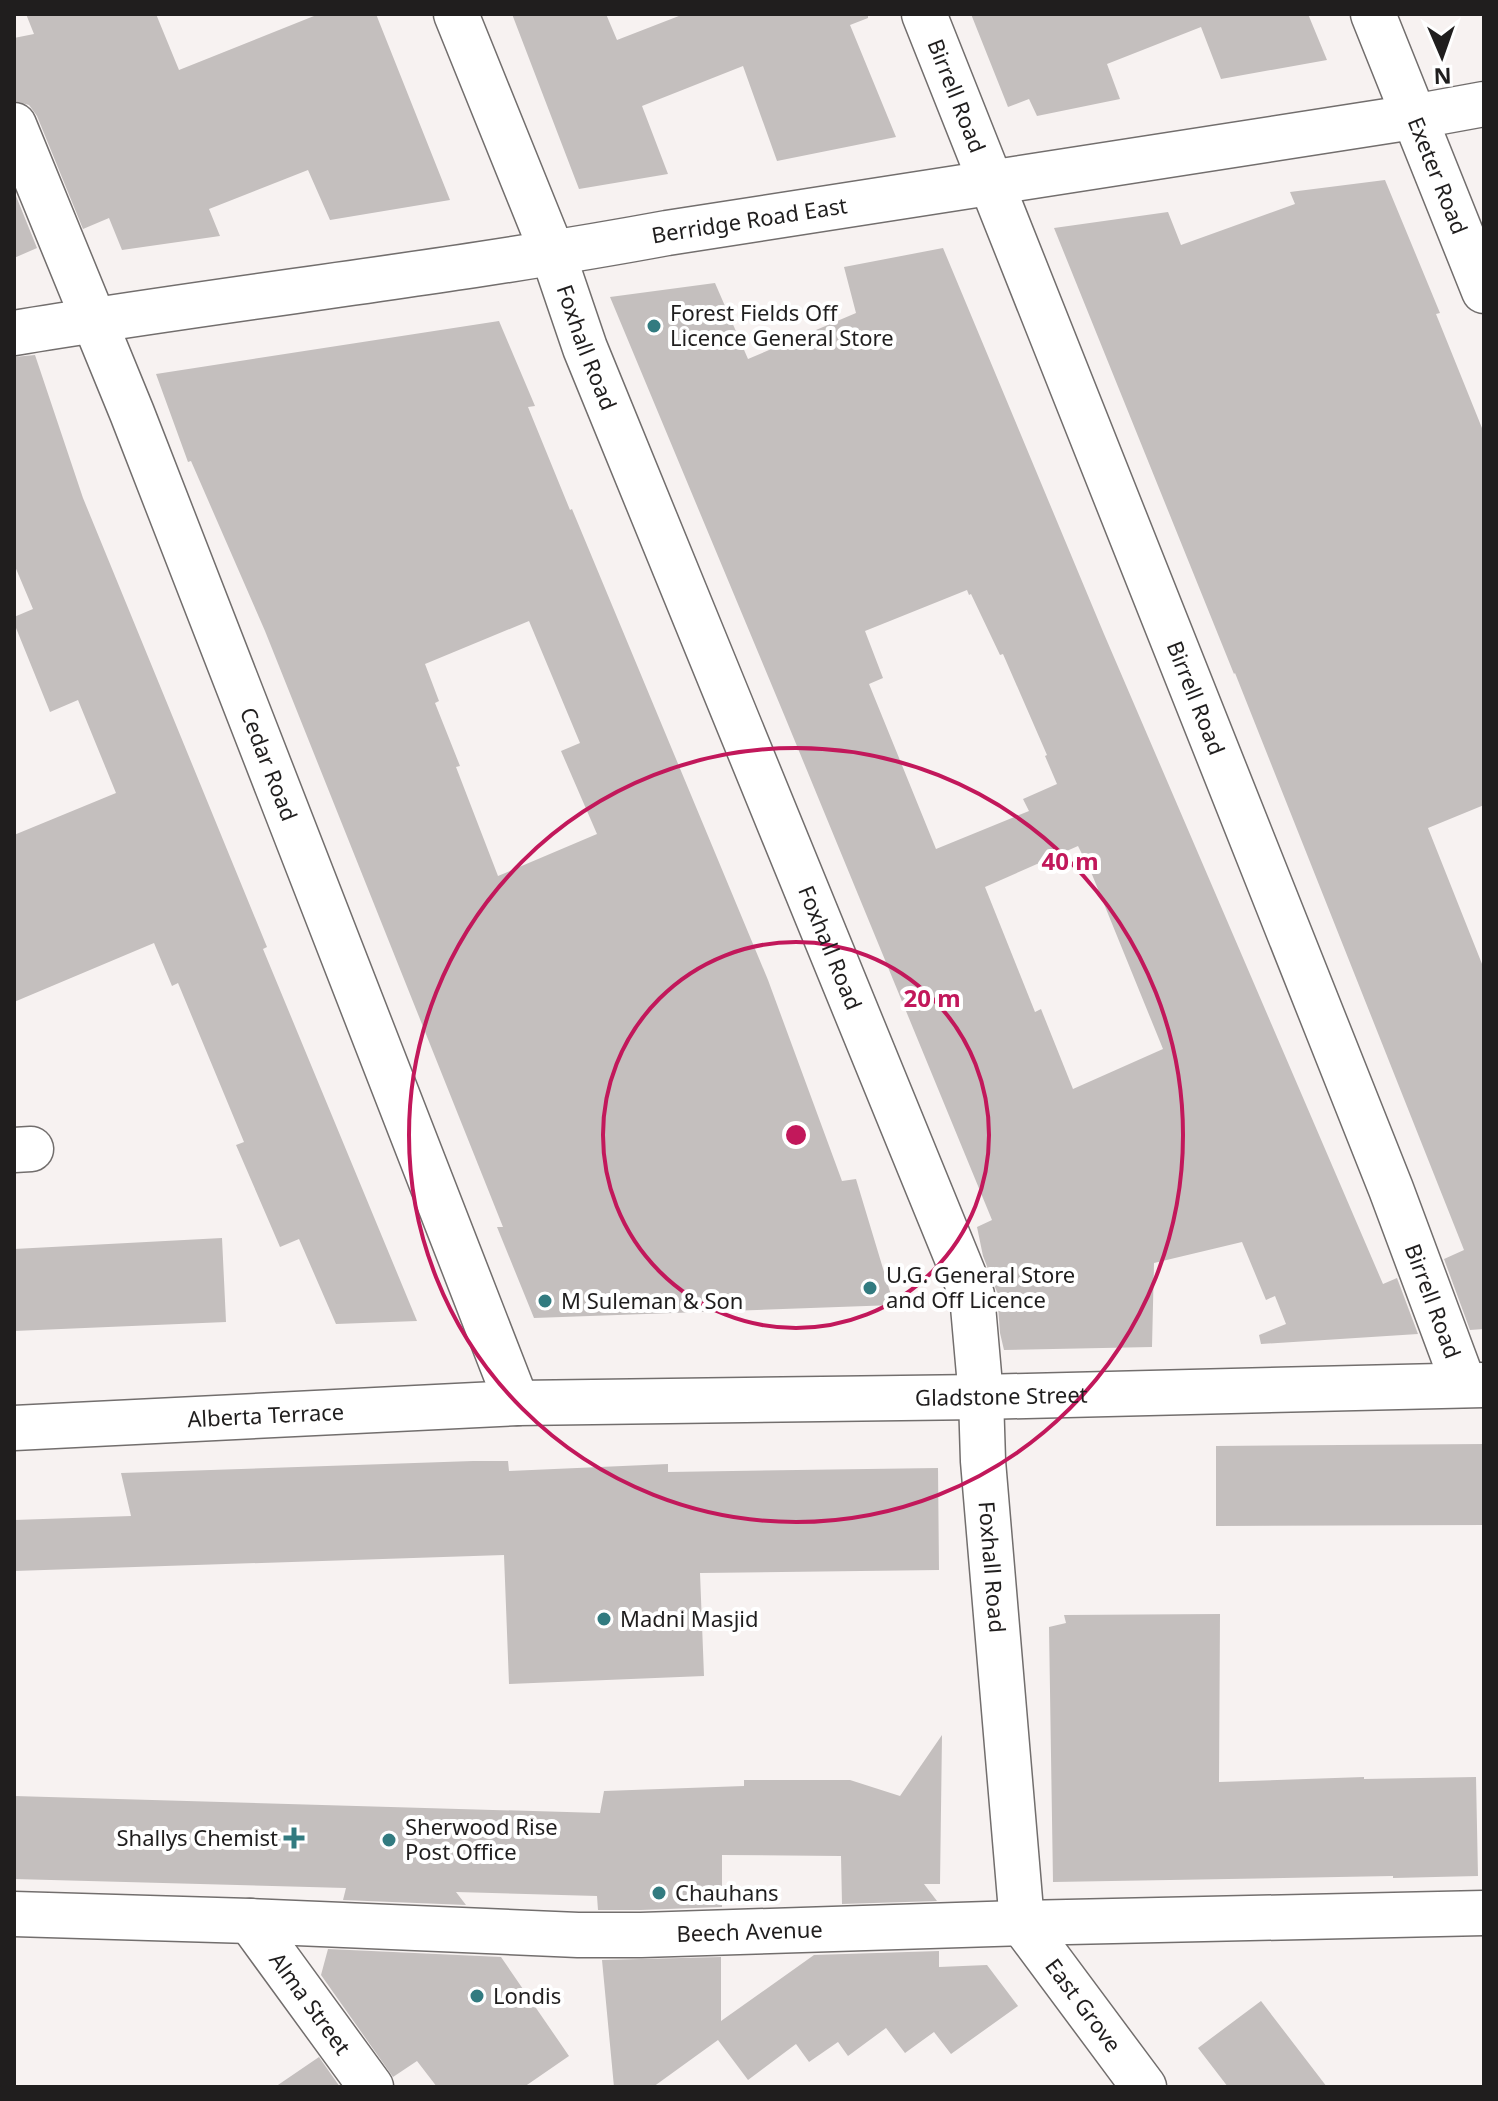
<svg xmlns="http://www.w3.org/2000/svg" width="1498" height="2101" font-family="'Noto Sans',sans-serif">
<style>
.building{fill:#c4bfbe;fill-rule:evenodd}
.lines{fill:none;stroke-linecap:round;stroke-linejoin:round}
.minor-casing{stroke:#726e6d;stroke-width:47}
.minor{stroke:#fff;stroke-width:44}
.ring{fill:none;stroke:#c2185b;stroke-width:4}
.poi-dot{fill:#327b80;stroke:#fff;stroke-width:3}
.labels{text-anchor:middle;stroke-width:8;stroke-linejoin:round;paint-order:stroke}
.street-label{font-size:22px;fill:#201e1e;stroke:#fff}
.poi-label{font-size:22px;fill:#201e1e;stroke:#fff;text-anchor:start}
.centre{fill:#c2185b;stroke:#fff;stroke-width:4}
.ring-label{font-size:24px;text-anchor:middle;font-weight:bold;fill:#c2185b;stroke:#fff;stroke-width:8;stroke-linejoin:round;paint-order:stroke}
</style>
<rect width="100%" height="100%" fill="#f7f2f1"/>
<!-- building -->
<path class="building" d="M26 14H156L179 70 319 14H376L450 200 330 220 308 170 209 209 220 236 122 250 109 218 83 229 37 116 29 105 14 101V38L34 34Z
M512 14H606L617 40 684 14H868V18L850 25 896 137 777 161 743 66 642 106 668 174 579 189Z
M971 14H1308L1327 60 1221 79 1201 27 1107 64 1120 99 1037 116 1029 99 1008 107Z
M1385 180 1440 313 1436 314 1484 433V805L1428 828 1484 969V1329L1470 1330 1444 1259 1464 1250 1235 673 1234 674 1054 228 1168 212 1181 245 1295 204 1290 192Z
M14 191 37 248 14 258Z
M943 248 1104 634 1383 1284 1397 1278 1418 1334 1261 1344 1259 1335 1286 1324 1275 1296 1266 1300 1242 1242 1154 1263 1152 1347 1004 1350 1000 1333 997 1292 983 1256 977 1227 992 1220 785 717 610 297 715 283 748 359 856 313 844 267ZM967 590 969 595 971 594 1000 655 1003 654 1047 755 1045 756 1057 784 1023 799 1029 811 936 849 869 684 883 678 865 631ZM1078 846 1091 872 1163 1049 1073 1089 1041 1009 1035 1012 985 887Z
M499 321 535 406 528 407 570 510 572 509 768 980 842 1181 856 1179 894 1305 534 1318 497 1227H503L265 631 191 461 188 462 156 374ZM529 621 580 743 561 751 597 834 498 876 456 767 460 766 435 703 439 701 425 664Z
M35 355 83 498 267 947 263 949 417 1321 336 1324 299 1239 280 1247 236 1145 244 1142 178 983 172 986 154 943 14 1002V835L116 793 78 700 50 712 14 623V617L33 609 14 564V357Z
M222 1238 226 1322 14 1331V1249Z
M1484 1444V1525L1216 1526V1446Z
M473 1461H508L509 1471 668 1464V1472L938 1468 939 1570 700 1573 704 1676 509 1684 504 1555 14 1571V1520L131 1516 121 1473Z
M1220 1614 1219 1782 1364 1777V1779L1476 1777 1478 1876 1393 1878V1876L1053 1882 1049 1627 1066 1623 1064 1615Z
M942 1735 940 1884H924L937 1901 842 1904 841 1856 722 1855V1907L641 1910H598L597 1896 456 1892 466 1905 343 1900 346 1888 14 1879V1796L600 1813 604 1791 744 1786V1780H850L900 1796Z
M328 1949 501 1957 569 2056 524 2087H437L417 2061 393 2077 321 1975Z
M939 1951V1967L987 1965 1018 2006 951 2054 934 2032 905 2053 886 2028 848 2056 838 2042 809 2062 796 2044 748 2080 718 2040 653 2087H614L602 1960 721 1957V2021L814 1955Z
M1261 2001 1327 2087H1228L1198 2048Z
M319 2057 340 2087H275Z"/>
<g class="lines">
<defs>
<g id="minor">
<path id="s1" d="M456 14 553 254 585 348 972 1295 981 1397 983 1461 1022 1923 1144 2087"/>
<path id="s2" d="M924 14 1391 1189 1464 1385"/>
<path id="s3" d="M1373 14 1484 291"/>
<path id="s4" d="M14 125 132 413 517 1403"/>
<path id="s5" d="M14 333C231 297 451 273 667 233L1413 117 1484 104"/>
<path d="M14 1150 31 1149"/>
<path id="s6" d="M14 1428 517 1403 981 1397 1484 1385"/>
<path id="s7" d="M14 1914 250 1921 578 1935H641L1022 1923 1484 1913"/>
<path id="s8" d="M250 1921 371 2087"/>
</g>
</defs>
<!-- minor casing -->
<use href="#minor" class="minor-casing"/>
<!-- minor -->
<use href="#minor" class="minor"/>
</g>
<!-- distance rings -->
<g class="ring">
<circle cx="796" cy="1135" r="193"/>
<circle cx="796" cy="1135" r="387"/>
</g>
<!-- markers -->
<g class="poi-dot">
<circle cx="654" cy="326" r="8"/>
<circle cx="870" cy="1288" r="8"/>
<circle cx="545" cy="1301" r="8"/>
<circle cx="604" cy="1619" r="8"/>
<path d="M290 1826h8v8h8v8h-8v8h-8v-8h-8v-8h8z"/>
<circle cx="389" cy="1840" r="8"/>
<circle cx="659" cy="1893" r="8"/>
<circle cx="477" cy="1996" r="8"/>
</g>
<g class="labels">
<!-- street labels -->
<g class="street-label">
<text dy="8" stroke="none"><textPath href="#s2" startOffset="88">Birrell Road</textPath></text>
<text dy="8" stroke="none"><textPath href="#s3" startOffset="174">Exeter Road</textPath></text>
<text dy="8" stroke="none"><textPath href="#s5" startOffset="744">Berridge Road East</textPath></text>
<text dy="8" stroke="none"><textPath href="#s1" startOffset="358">Foxhall Road</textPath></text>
<text dy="8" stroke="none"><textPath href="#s2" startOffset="736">Birrell Road</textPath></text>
<text dy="8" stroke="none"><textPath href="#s4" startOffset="688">Cedar Road</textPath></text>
<text dy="8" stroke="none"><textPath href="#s1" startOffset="1006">Foxhall Road</textPath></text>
<text dy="8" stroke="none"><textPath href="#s2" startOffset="1384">Birrell Road</textPath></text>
<text dy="8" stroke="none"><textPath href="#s6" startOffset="988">Gladstone Street</textPath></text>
<text dy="8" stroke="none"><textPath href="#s6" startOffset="252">Alberta Terrace</textPath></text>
<text dy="8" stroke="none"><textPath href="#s1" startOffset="1654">Foxhall Road</textPath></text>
<text dy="8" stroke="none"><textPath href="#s7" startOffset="736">Beech Avenue</textPath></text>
<text dy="8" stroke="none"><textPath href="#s8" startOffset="102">Alma Street</textPath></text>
<text dy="8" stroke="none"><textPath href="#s1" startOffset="2114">East Grove</textPath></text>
</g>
<!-- poi labels -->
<g class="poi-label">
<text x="670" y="321">Forest Fields Off<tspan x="670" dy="25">Licence General Store</tspan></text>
<text x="886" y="1283">U.G. General Store<tspan x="886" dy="25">and Off Licence</tspan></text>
<text x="561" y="1309">M Suleman &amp; Son</text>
<text x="620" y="1627">Madni Masjid</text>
<text x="405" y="1835">Sherwood Rise<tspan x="405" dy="25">Post Office</tspan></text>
<text x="278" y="1846" text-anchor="end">Shallys Chemist</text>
<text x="675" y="1901">Chauhans</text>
<text x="493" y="2004">Londis</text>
</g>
</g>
<circle cx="796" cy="1135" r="12" class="centre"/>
<g class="ring-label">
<text x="1070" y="870">40 m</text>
<text x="932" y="1007">20 m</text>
</g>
<!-- border -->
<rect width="1498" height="2101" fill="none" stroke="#201e1e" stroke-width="32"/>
<!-- north arrow -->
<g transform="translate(1442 56) rotate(178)" stroke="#ffffff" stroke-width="6" paint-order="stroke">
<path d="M0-6L14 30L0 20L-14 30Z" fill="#201e1e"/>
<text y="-12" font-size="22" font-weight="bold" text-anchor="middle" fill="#201e1e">N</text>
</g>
</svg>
